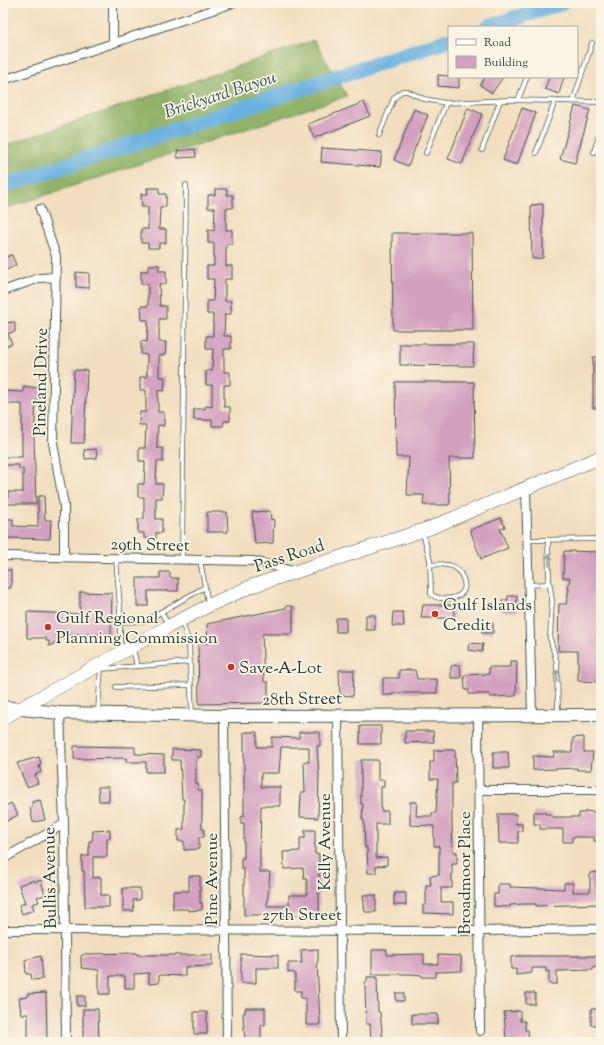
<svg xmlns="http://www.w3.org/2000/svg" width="604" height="1045" font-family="'Sorts Mill Goudy',serif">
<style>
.forest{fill:#90b267;stroke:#58784e}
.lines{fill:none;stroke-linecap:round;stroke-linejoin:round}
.river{stroke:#67b0df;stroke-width:16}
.building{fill:#d3a0c0}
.lane-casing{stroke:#3f5549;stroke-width:5.5}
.street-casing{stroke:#3f5549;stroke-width:10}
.secondary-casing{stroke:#3f5549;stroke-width:14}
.primary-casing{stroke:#3f5549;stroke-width:14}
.lane{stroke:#fff;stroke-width:4}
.street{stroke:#fff;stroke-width:8}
.secondary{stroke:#fff;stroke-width:12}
.primary{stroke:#fff;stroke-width:13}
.oneway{stroke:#8f9e9a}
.poi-dot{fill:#c8321e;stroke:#fcf5e5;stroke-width:1.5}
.labels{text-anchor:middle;stroke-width:3.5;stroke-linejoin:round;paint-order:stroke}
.street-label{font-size:17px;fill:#1f3d34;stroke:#fcf5e5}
.poi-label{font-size:17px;fill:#1f3d34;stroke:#fcf5e5;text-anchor:start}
.water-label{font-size:18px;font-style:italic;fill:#315a5f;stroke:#fcf5e5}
</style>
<rect width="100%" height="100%" fill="#fcf5e5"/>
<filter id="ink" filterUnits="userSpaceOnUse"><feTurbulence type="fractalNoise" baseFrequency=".025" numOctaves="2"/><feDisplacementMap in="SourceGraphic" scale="8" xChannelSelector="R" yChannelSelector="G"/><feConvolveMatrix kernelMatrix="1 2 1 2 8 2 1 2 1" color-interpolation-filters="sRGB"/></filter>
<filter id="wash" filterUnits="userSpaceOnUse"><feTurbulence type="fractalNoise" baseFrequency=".012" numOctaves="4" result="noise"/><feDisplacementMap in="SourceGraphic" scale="16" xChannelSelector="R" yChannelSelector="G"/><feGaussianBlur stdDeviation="0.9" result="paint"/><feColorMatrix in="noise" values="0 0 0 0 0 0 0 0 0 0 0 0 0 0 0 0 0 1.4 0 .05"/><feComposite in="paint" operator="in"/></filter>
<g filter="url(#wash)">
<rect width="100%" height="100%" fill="#f2debf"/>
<!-- forest -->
<path class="forest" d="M314 40 347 96 3 209V146Z"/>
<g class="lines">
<!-- river -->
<path class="river" d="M488 27 561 3
M3 186 449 40"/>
</g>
<g id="blocks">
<!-- building -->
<path class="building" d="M438 75 459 77V88L438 86Z
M485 77H503L492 93 480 85Z
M549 77H564L559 94 545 89Z
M364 102 370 116 314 138 308 124Z
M575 106 590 110 575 163 560 159Z
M468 108 482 114 462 164 448 159Z
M522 108 536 113 517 165 503 160Z
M414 109 428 115 408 166 394 160Z
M322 148 382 152 380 167 321 162Z
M195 149 196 157 178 158 177 151Z
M147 188H159V194H166V207H160L159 229H166V243H159V248H148V243H141V229H148V207H142L141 194H148Z
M215 189H227V195H233V208H226V230H232V244H226V266H232V279H225V301H231V314H225L224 336H231V349H224V372H230V385H224V407H230V421H224L223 426H212V420H194V409H205L206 406 212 407V385H206V371H212L213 349H206V336H213V314H207V301H213L214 279H207V266H214V243H208V230L214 231 215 208H208V195H215Z
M543 204V258L532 259 531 205Z
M392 233H472L473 330H393Z
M12 255 16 265 3 272V258Z
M148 265H159V271H166V284H159L160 306H166V319H159V342H166L165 355H159V377H165L164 391 158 390V412H164V426L158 425 157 443V448H163V462L157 461 156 479V484H163L162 498H156V519H162V533H156V539L144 538V533H138V519H144V497H138V484H144L145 467V461H139V448H145L146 425H139L140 412H146V390H140V377H147V355L141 354V341L147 342 148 325V320H142L141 306H148V284H141V271H148Z
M76 272 89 273V288L76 287Z
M15 322V332L8 333 12 344 5 346 3 341V323Z
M400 344H474L473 366 400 365Z
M593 357H601V408H593Z
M74 370H87L84 443H71Z
M395 382H474L475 458H449L450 501 449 505H423L424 495H407L409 457H396Z
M24 386 45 389 44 401H36L34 437 36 504H8V492H23V469H19V465H3V457H22V404H3V391L23 392Z
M96 449 97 458 85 459 84 450Z
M38 496H44L45 520H51L50 539 3 538V519H13V526L38 527Z
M270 511 271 520 274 519 273 543 255 544 252 512Z
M207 512H227L228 532H207Z
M501 518 505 527 500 529 508 548 481 559 470 530Z
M564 551 601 552V682L578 681V651H558L559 604H566L569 589H568L570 578H563Z
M3 570H11V588H3Z
M160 572H170V578H178V591H148V606H137V578H160Z
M80 592 112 593 111 635 73 634 49 646V641H46V638H27V612L80 614Z
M508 596H517V612H502V600H508Z
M423 605H454V618H421Z
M286 606H293V634H262L264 682H268V703L199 704 198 643H208L207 624 286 608Z
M393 612H403L404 626H392Z
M366 615H375V630H366Z
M336 618H346V632H336Z
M482 623H493V633H482Z
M469 643 483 644 482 652 468 650Z
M510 661H517L516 696 490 697V694H469V690H465L464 675 489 674V667H510Z
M460 665 461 678H451V666Z
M339 670H354L353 696 340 695Z
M399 670H415L417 679H437V693H393V695H383V678H399Z
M360 726H381V744H360Z
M405 731H433L434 742 405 743Z
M244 732H257V747H272V737L299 738V732H320V746H317L319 775 318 818 300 817 301 792H305L304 762H309V747H281L279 773H261V787H280V806H261L260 848V872H270L267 906H289V895H307V879H304L303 868 284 869 283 852 300 851V838H305V830H315V854H319V915H244V869H241V858H244V823H241V817L244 816Z
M584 737V752H593L591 770H577V768L533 770V756L554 757V752H572L573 738Z
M74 746 135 747V754L164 755V772H146V762H126V758L74 759Z
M172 749 201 750V757H197V761H196V784H198V790H202V829H204V837H199V849L184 850V841H178V830L184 829V799H182L180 760H172Z
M434 750H455L456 783H452V825L453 852H457V864H452V888H441V902H453V914L423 913V905H426V885H431L430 876 439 875V846H434V826L410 825V802H417L416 816H432V813H436L438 779H430V762H434Z
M493 752H508L509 768H493Z
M39 757 41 764 39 765 41 772 35 775 38 783 27 787 17 763Z
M361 760H378V780H384V787H381V811H388V824H376V858L387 857V865L376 866V873H368L367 847 365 848 364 820H362L363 804H361Z
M98 787H109V801H99Z
M40 800 45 820 33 822 30 808 33 807 32 802Z
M11 803 18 815 3 823V808Z
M585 811 601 813V841H594V837H572V842H563V829H540V824H534V812H545V814H552V817H579V813H585Z
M498 814H516V824H522V831H518V843H499Z
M110 830V838H107V857H93V878L101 877V895H109V907H85L84 871H82V856H89V841H92L93 831Z
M600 872 599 904 536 906V904H522L510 905V907L494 906V894H498V884H510V887L564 889V883H573V892H590V873Z
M189 876H200V903H202V910L188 911V909H173V891H189Z
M34 880 35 882 41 880 45 895 37 897 39 902 32 904 34 910 22 914 19 905 25 903 19 885Z
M123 888H140V900H133L134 911H123Z
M394 893H406V905H394V895H396Z
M363 895H376V912H365Z
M318 949V961L317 962 320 1022 319 1025H306V998H301V991H295V973L288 972V963H302L301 950Z
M372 950H387V955L424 954V964H438V955L461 956 462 971 436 972V977H422V975L409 974H372Z
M137 953V955H212V966L185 967V976L159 975V983L149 984V973L134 974V988H125V976H110V994H99V970L82 968 81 963V956L84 954Z
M241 954 278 955V968H256V983H241Z
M41 956 43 979 32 980 31 974H26L25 960Z
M519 956H601V967H593V970L557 971V984H549V971L546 972V968H532V973L516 975V969H511V957Z
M367 977H377L378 1012H380L383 1041H371L370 1024H366L365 982H367Z
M46 993 47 1039H28V1014H21L19 998 27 997V994Z
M396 993H404V1001H396Z
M526 993H535V1004H526Z
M77 996H85V1006H77Z
M245 1008H265V1025H261V1042H245L243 1013H245Z
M83 1009H98L99 1042H83Z
M591 1009H601V1025H591Z
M520 1011V1021H525V1030H528L529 1042H506L504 1012Z
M194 1012H207V1034H194Z
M412 1014H438V1024H412Z"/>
</g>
</g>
<g filter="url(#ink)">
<use href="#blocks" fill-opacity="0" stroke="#3f5549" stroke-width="1"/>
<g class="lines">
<defs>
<path id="lane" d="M518 100 527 77
M573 102 592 43
M379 135 394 98 402 91H407L424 99 446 103 510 100 601 102
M482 150 500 101
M594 152 601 129
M426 153 446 103
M536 153 555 101
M423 533 430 560 431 594 432 595C440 600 455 600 462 593 469 585 460 569 452 566 445 564 437 564 430 565
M528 540 601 539
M548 540 549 580 552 600 550 638 557 663 558 714
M116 558 120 607V651
M182 559 186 185
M200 560 208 603
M529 585 546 584 549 580
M161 612 168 624
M120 622 145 621 205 587
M182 622 189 643 192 714
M133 649 137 666
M101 669 190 662
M116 687 191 685
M98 711 101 666"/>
<path id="street" d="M113 3V42
M3 80 233 3
M40 209 56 256 53 443 64 506V557
M3 291 39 278 56 277
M526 489 532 714
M3 556 254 561 293 571
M60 713 64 824 66 1042
M478 714 480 1031
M338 715 341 1042
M224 716 227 1042
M479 790H601
M3 859 64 824
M3 930 479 931 601 929"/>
<path id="secondary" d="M3 707 60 713 224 716 601 715"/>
<path id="primary" d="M3 718 169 626 212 604 252 586 430 528 601 457"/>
</defs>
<!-- lane casing -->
<use href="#lane" class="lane-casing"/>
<!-- street casing -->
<use href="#street" class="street-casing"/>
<!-- secondary casing -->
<use href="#secondary" class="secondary-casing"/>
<!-- primary casing -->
<use href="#primary" class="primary-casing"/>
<!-- lane -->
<use href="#lane" class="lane"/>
<!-- street -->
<use href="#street" class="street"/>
<!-- secondary -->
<use href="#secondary" class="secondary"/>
<!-- primary -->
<use href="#primary" class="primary"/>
</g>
<!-- one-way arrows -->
<defs><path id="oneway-shaft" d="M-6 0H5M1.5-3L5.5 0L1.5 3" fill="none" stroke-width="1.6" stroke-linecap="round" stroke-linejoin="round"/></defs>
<g class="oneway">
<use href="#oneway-shaft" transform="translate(549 560) rotate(-91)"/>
<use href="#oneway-shaft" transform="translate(557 676) rotate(-92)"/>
</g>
</g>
<!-- markers -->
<g class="poi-dot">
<circle cx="435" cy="614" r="4"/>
<circle cx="48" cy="627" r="4"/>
<circle cx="231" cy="667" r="4"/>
</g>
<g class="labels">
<!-- street labels -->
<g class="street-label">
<text transform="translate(40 382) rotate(-89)" y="6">Pineland Drive</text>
<text transform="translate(150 544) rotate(1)" y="6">29th Street</text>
<text transform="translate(289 555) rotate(-18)" y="6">Pass Road</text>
<text transform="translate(302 698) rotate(-1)" y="6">28th Street</text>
<text transform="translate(324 842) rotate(-90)" y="6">Kelly Avenue</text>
<text transform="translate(464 873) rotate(-90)" y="6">Broadmoor Place</text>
<text transform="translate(49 878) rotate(-91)" y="6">Bullis Avenue</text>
<text transform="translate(211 879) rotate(-90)" y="6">Pine Avenue</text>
<text x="302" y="920">27th Street</text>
</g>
<!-- poi labels -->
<g class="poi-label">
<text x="443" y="610">Gulf Islands<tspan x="443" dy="20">Credit</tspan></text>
<text x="56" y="623">Gulf Regional<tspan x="56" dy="20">Planning Commission</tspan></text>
<text x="239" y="673">Save-A-Lot</text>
</g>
<!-- water labels -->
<g class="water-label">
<text transform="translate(220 94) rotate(-18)" y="6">Brickyard Bayou</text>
</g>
</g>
<!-- margin -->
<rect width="604" height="1045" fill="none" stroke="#fcf5e5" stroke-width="16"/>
<!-- legend -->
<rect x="448" y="26" width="130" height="52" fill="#fcf5e5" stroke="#a4ab9e"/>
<rect x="456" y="39" width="20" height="6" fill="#ffffff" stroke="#a4ab9e"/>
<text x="484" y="46" font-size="12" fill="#1f3d34">Road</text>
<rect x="456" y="56" width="20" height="12" fill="#d3a0c0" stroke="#a4ab9e"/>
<text x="484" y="66" font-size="12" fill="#1f3d34">Building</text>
</svg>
